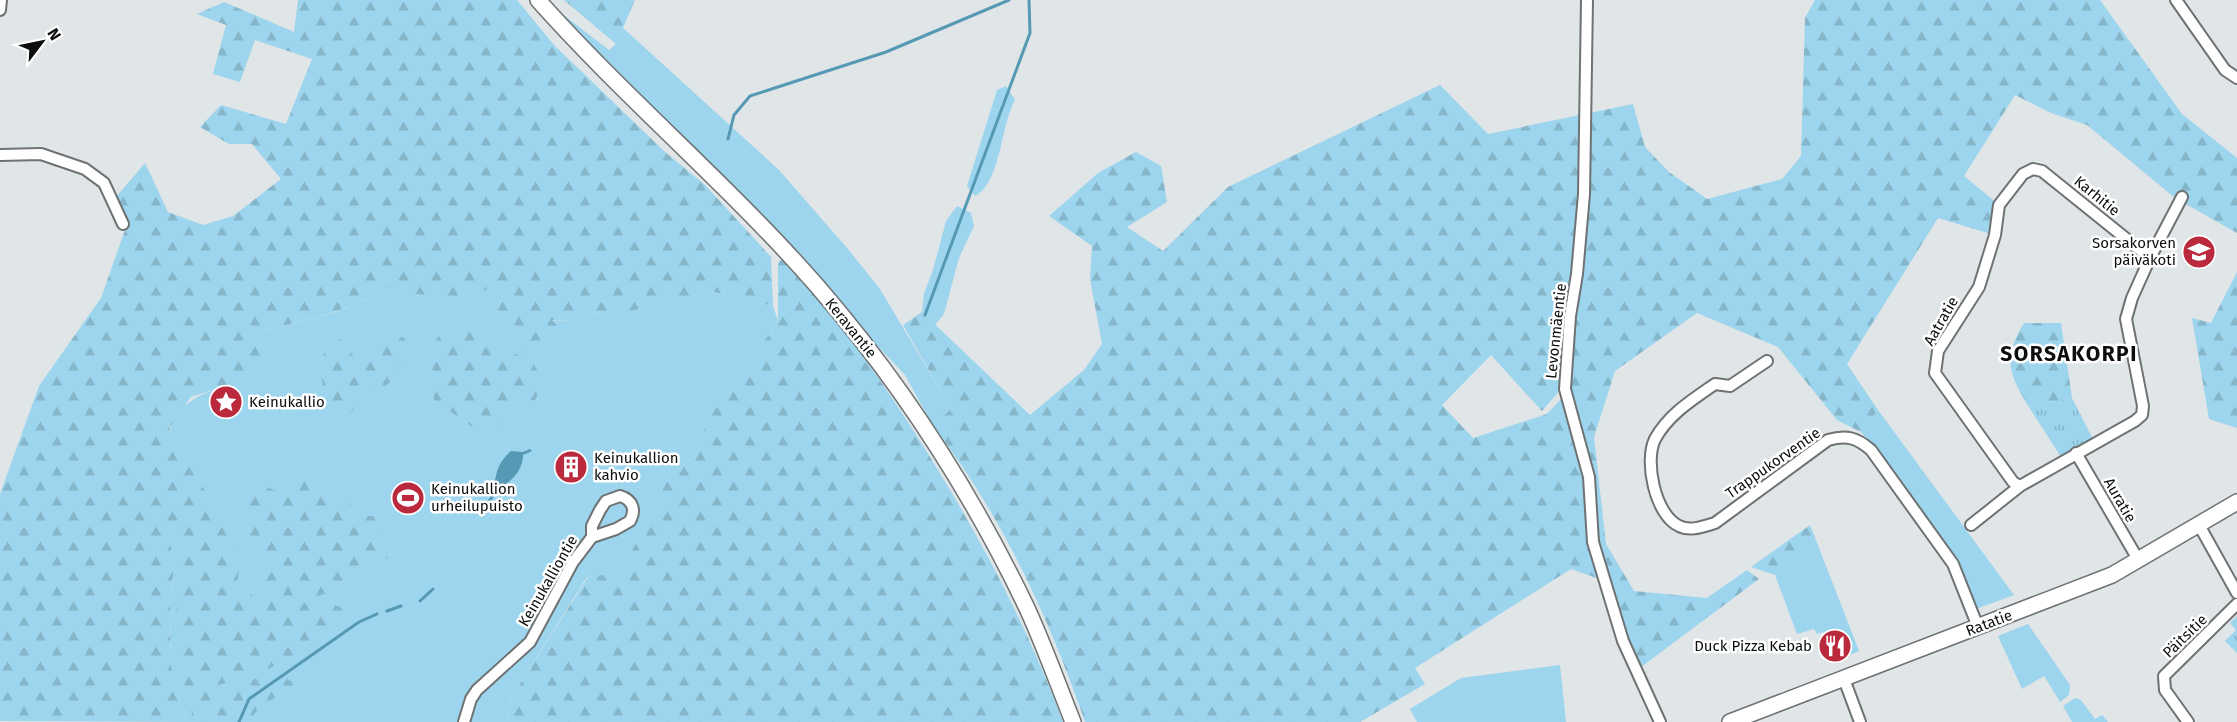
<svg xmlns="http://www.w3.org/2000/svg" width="2237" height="722" font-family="'Fira Sans',sans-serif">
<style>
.green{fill:#9cd5ed}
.forest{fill:url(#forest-firs)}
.park{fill:url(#park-tufts)}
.water{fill:#5599b4}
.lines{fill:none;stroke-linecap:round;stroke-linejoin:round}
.stream{stroke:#5599b4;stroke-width:3}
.street-casing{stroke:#6e7273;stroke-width:14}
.secondary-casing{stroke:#6e7273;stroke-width:18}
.street{stroke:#fff;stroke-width:10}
.secondary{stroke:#fff;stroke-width:15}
.labels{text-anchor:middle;stroke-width:5;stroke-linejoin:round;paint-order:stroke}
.street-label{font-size:15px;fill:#0c0e0e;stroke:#fff}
.poi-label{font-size:15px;fill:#0c0e0e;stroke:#fff;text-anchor:start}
.district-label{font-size:21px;font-weight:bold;letter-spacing:1.5px;fill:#0c0e0e;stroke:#fff}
</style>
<defs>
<pattern id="forest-firs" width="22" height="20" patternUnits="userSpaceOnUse" patternTransform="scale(1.5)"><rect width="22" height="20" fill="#9cd5ed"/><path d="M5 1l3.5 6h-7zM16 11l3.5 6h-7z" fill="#85b6ca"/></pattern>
<pattern id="park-tufts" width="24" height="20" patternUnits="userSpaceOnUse" patternTransform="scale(1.5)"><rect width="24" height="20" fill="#9cd5ed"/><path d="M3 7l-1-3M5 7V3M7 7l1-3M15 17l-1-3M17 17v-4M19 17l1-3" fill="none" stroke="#85b6ca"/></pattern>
</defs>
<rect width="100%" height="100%" fill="#e0e5e7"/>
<!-- green -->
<path class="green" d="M565 16 609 50 616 44 622 27 779 170 848 249 880 289 952 410 933 426 905 375 870 338 820 276 775 227 564 19Z
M1006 86 1015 100C1001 124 1001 183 975 196L967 186 997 90Z
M957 206 971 213 974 226 959 258 944 314 935 325 922 312 924 293 933 270 946 221Z
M490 287 503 294 496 315 510 319 572 321 588 311 614 317 656 303 714 292 773 306 778 321 731 389 708 417 696 455 648 492 658 505 619 574 587 577 511 698 507 722H186L171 666 170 609 174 562 165 522 167 440C176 400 201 394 234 383L243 334C297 323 338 317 386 288L407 293Z
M1878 410 2014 595 1976 609 1959 564 1874 446 1861 432Z
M1816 540 1859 651 1850 655 1841 632 1825 638 1823 632 1817 634 1814 629 1797 634 1775 575Z
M2028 624 2070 685 2069 695 2060 702 2044 676 2022 689 1998 636Z
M1560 665 1566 722H1417L1410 709 1461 678Z
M2075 698 2081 700 2095 719 2102 715 2108 722H2072L2063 706Z"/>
<!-- forest -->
<path class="forest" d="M298 0H517L554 45 664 151 705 185 771 257 773 306 714 292 656 303 614 317 588 311 573 321 552 320 563 333V338L556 345 523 353 510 319 496 316 503 294 490 287 470 299 407 293 386 288C339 316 297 323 244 334L264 342 261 355 234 383 191 397 170 427 167 440 199 479 241 565 237 580 255 598 291 604 328 602 342 608 344 616C313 650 270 672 226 683 213 687 198 686 184 687L176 604 183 555 180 539 166 523 174 562 170 609 171 666 186 722 0 721V494L39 386 101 298 125 230V221L116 197 145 163 168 212 203 225 233 216 281 179 252 144H229L200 127 221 105 286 124 312 59 255 40 240 82 213 74 226 25 197 14 224 2 294 32Z
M564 0H635L616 44Z
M1815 0H2100L2182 114 2237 158V233L2175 198 2087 125 2051 113 2015 95 1964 176 1998 204 1994 235 1938 218 1847 364 1878 410 1861 432 1837 420 1778 347 1697 313 1615 371 1594 437 1606 544 1634 591 1707 598 1747 570 1759 579 1641 667 1625 639 1596 542 1592 476 1562 388 1542 411 1491 355 1442 405 1473 438 1547 414 1564 396 1586 478 1599 579 1571 569 1415 668 1425 684 1360 722H1085C1049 617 1001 514 933 426L951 409 903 325 922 312 1030 415 1084 370 1102 344 1090 279 1092 246 1049 216 1098 173 1136 152 1161 166 1167 202 1127 227 1163 251 1228 187 1440 85 1488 134 1633 104 1645 147 1669 172 1707 199 1782 179 1801 156 1805 18Z
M782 259C829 304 866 359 902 413 966 511 1022 612 1063 722H507L511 698 588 577 619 573 658 505 648 492 696 455 708 417 731 389 778 321V263Z
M2237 272V428L2209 419 2192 318 2211 323Z
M2024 323H2061L2072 398 2029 407C2008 373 2003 358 2024 323Z
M456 330 475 333 507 352 530 358 544 382 535 400 517 402 494 434 481 433 434 400C431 382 436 367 428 351L439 336 447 343Z
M348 337 347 349 357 359 375 363 390 339 404 337 409 349C396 373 394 390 365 392L347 418 328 407 319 367 328 344Z
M304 473 328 498 340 494 349 497 352 516H380L384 529 382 535 394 541 396 554C386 560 376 562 365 566 354 571 345 581 334 588 307 607 280 603 260 578L265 563C255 540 243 542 255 515L245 505 252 494 264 486 281 493 295 486Z
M1810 525 1816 540 1775 575 1751 567Z
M285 668 288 681 303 674 310 676 312 681C290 694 260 697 250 722H194L187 694 224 690Z"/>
<!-- park -->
<path class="park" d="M2072 398 2093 439 2061 457 2029 407Z
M2237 616V653L2225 641 2236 630 2230 623Z"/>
<!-- water -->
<path class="water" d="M530 449 532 451 523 455C523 470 512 481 500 488L494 486C497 470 498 463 511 451L523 452Z"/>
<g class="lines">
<!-- stream -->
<path class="stream" d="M728 139 734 115 750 96 886 52 1009 0
M925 315 1030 33 1029 0
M489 502 497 488
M420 601 433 589
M387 611 401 606
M239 722 249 699 359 622 377 614"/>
<defs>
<path id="street" d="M1587 0 1584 194 1577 274 1570 316 1565 389 1589 477 1593 542 1623 641 1660 722
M2176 0 2225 70 2237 78
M0 10 1 0
M0 155 41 154 85 169 104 183 123 224
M2033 169 2042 171 2150 258 2132 298 2126 319 2143 406 2142 415 2135 421 2020 486 2013 482 1935 373 1938 351 1979 287 1995 235 1999 205 2023 174Z
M2150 258 2182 197
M1767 361 1730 386 1715 384C1692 400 1669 414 1655 439 1644 461 1655 515 1679 526 1691 532 1704 526 1715 523L1828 440C1846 435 1856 437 1871 450L1953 564 1978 627
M2076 453 2139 561
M1971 525 2020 486
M2199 525 2237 593
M1844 679 1860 722
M464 722 471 699 477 690 530 642 573 562 592 537V526L600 510 606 501 620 496C633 500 636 510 630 521L616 529 592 537
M2188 722 2165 690 2164 676 2237 604"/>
<path id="secondary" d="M538 0C627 100 730 186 818 287 901 383 970 490 1025 604 1043 642 1057 682 1073 722
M1730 722 2112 575 2237 502"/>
</defs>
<!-- street casing -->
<use href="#street" class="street-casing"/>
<!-- secondary casing -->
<use href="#secondary" class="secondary-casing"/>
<!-- street -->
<use href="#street" class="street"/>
<!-- secondary -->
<use href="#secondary" class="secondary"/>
</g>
<!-- icons -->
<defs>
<symbol id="school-disc" viewBox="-11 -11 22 22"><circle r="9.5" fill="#ba293c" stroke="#fff"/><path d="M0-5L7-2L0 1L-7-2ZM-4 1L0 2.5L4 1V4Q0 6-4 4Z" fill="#fff"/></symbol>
<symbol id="sight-disc" viewBox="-11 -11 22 22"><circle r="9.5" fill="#ba293c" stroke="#fff"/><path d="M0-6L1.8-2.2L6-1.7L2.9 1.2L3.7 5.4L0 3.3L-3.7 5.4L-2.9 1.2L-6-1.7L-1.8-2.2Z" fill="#fff"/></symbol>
<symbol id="building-disc" viewBox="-11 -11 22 22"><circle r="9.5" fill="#ba293c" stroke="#fff"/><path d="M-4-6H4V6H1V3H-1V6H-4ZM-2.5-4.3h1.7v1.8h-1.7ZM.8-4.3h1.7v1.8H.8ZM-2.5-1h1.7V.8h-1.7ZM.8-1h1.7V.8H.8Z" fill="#fff"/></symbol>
<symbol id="stadium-disc" viewBox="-11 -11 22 22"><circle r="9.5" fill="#ba293c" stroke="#fff"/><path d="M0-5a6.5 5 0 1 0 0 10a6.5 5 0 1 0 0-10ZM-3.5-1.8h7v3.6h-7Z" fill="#fff"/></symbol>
<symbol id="restaurant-disc" viewBox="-11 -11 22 22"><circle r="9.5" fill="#ba293c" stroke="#fff"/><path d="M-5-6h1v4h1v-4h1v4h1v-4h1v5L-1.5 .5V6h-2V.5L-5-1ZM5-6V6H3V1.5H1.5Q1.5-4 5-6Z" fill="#fff"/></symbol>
</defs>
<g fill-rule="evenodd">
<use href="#school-disc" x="2180" y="233" width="38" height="38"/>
<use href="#sight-disc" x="207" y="383" width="38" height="38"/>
<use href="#building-disc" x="552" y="448" width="38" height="38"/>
<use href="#stadium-disc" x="389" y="479" width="38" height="38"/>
<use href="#restaurant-disc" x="1816" y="627" width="38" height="38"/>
</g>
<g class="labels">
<!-- street labels -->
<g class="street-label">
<text transform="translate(2097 196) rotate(39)" y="5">Karhitie</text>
<text transform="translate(1941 321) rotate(-60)" y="5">Aatratie</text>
<text transform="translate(851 328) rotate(51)" y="5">Keravantie</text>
<text transform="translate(1556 331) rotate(-84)" y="5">Levonmäentie</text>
<text transform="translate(1773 463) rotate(-35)" y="5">Trappukorventie</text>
<text transform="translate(2120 500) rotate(60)" y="5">Auratie</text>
<text transform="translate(548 581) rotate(-60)" y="5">Keinukalliontie</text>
<text transform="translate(1989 623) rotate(-21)" y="5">Ratatie</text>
<text transform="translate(2185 636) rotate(-44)" y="5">Päitsitie</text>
</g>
<!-- poi labels -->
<g class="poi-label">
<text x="2176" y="248" text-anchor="end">Sorsakorven<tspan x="2176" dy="17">päiväkoti</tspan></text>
<text x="249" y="407">Keinukallio</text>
<text x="594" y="463">Keinukallion<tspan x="594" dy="17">kahvio</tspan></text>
<text x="431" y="494">Keinukallion<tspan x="431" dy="17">urheilupuisto</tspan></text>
<text x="1812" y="651" text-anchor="end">Duck Pizza Kebab</text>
</g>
<!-- district labels -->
<g class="district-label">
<text x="2069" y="361">SORSAKORPI</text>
</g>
</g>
<!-- north arrow -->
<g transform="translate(42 42) rotate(58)" stroke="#ffffff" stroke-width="4.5" paint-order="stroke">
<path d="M0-4.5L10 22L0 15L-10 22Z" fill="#0c0e0e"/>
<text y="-9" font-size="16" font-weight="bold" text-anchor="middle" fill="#0c0e0e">N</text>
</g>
</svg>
